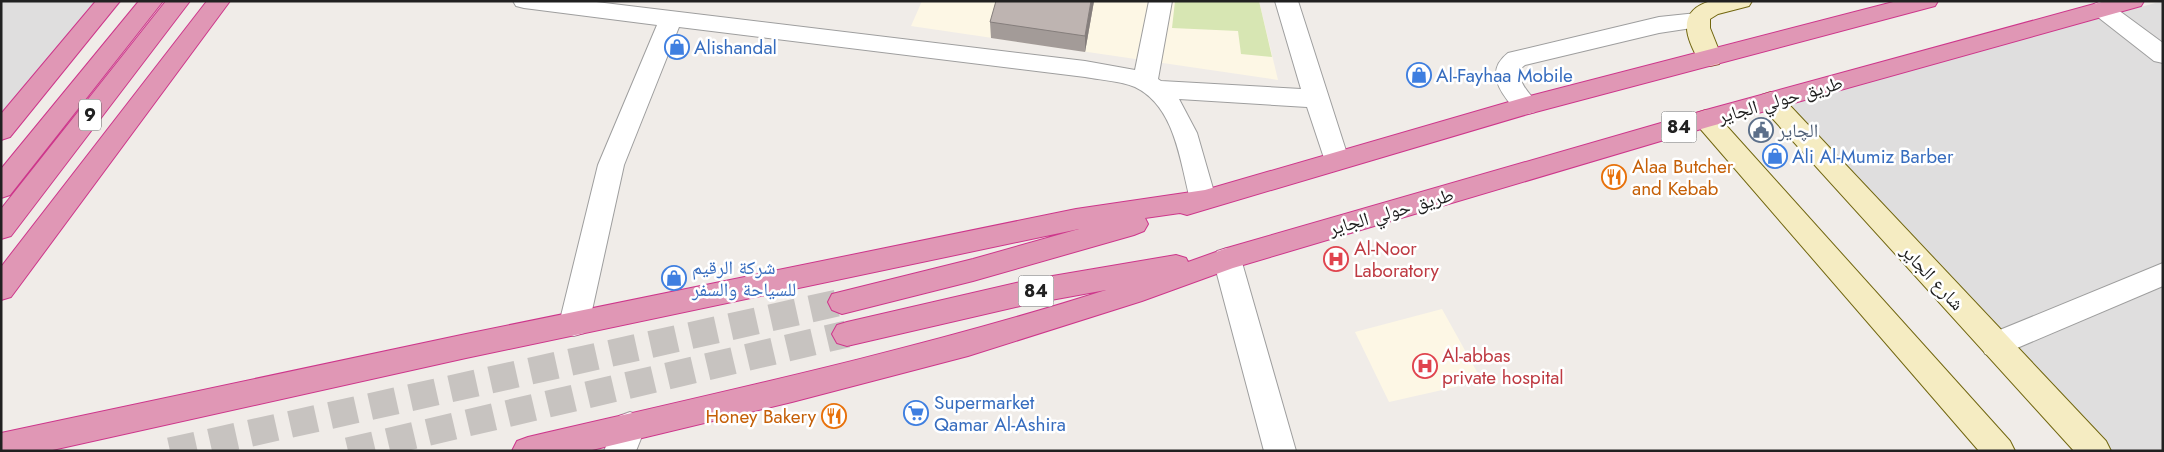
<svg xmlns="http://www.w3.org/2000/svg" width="2164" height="452" font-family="Jost,'Noto Naskh Arabic',sans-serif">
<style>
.residential{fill:#dfdede}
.education{fill:#fdf7e5}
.grass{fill:#d7e6b3}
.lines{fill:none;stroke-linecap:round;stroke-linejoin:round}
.highway-tunnel{stroke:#c7c3c0;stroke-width:27;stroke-dasharray:27 14;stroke-linecap:butt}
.street-casing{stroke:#9e9e9e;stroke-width:2}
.secondary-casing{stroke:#71660f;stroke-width:2}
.highway-casing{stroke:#cd368b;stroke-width:2}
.street{fill:#fff;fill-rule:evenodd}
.secondary{fill:#f5ecc2;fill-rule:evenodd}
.highway{fill:#e097b5;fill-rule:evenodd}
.wall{fill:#a39b98}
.shaded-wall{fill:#857e7c}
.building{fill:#beb4b1;stroke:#857e7c}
.labels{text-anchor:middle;stroke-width:5;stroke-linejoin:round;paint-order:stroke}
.shield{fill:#fff;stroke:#646464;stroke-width:1}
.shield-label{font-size:18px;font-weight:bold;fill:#212121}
.shop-label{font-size:19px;fill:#366cbe;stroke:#fff;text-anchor:start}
.street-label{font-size:19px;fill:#212121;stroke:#fff}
.service-label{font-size:19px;fill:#4e5e75;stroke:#fff;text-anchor:start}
.food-label{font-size:19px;fill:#c56008;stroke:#fff;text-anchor:start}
.health-label{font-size:19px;fill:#be3a42;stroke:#fff;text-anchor:start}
</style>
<rect width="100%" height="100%" fill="#f0ece8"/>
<!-- residential -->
<path class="residential" d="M1 1H122L1 142Z
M2163 1V451H2104L1771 105Z"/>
<!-- education -->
<path class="education" d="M922 1H1259L1278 80 911 26Z
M1442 309 1482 381 1389 402 1355 332Z"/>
<!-- grass -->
<path class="grass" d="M1175 1H1259L1272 57 1241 54 1238 31 1172 28Z"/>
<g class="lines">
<!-- highway-tunnel -->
<path class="highway-tunnel" d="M170 451 842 302
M348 451 847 334"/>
<defs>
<path id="street" d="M513 1H588L1085 61 1135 70 1149 1H1172L1158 79 1161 81 1301 89 1275 1H1298L1349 160 1345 167 1336 170 1327 167 1307 107 1179 99 1197 133 1216 199 1213 206 1203 209 1193 206 1190 199C1180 161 1175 106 1135 87 1120 81 1101 80 1085 77L679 27 624 165 589 324 584 333 574 336 564 333 559 324 598 165 657 25 524 8 516 6Z
M2102 1 2110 4 2163 43V63L2154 61 2094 14 2090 9 2094 4Z
M1697 13 1705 16 1709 21 1705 26 1659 33 1525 65 1520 69C1518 85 1531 94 1539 106L1535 112C1529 114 1525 115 1519 113 1515 111 1511 105 1508 101 1495 84 1489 68 1508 53L1659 17Z
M1227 248 1237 251 1241 259 1296 451H1264L1213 259 1217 251Z
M2163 263V286L1996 357 1985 354 1981 345 1985 336Z
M630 412 641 416 646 426 636 451H604L619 416Z"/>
<path id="secondary" d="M1711 1H1752L1749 6 1718 14 1710 19V28L1722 58 1719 64 1710 66 1701 64C1686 39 1675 11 1711 1Z
M1771 92 1780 95 2106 441 2111 451H2074L1762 107 1758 101 1762 95Z
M1706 110 1715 113 2010 441 2015 451H1979L1697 125 1693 119 1697 113Z"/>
<path id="highway" d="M96 1H120L10 137 1 140V114Z
M139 1H163L10 195 1 198V169Z
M166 1H190L11 236 1 239V209Z
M207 1H230L11 297 1 300V267Z
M1897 1H1938L1935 6 1528 114 1187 215 1180 213 1145 218 1148 224 1144 231 1134 235 973 281 842 314 832 310 828 302 832 294 973 259 1079 229 466 358 48 451H1V433L466 334 1076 209 1205 190 1526 97Z
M2105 1H2144L2141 6 1708 127 1233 268 1142 301 968 356 792 402 588 451H512L517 441 528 437C722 392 917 350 1106 290L1029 304 847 346 837 343 832 334 837 325 847 322 1029 280 1176 255 1186 258 1188 262 1227 248 1706 110Z"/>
</defs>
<!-- street casing -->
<use href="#street" class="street-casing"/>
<!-- secondary casing -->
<use href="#secondary" class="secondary-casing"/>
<!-- highway casing -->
<use href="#highway" class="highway-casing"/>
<!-- street -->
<use href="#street" class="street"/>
<!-- secondary -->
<use href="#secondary" class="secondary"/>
<!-- highway -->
<use href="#highway" class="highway"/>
</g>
<!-- wall -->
<path class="wall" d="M1094 1 1085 52 991 38 990 22Z"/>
<!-- shaded-wall -->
<path class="shaded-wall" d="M1091 1H1094L1085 52V36Z"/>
<!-- building -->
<path class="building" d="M996 1H1091L1085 36 990 22Z"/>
<!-- icons -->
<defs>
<symbol id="shop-ring" viewBox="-11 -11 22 22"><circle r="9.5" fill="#fff" stroke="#3f7fe0" stroke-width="1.5"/><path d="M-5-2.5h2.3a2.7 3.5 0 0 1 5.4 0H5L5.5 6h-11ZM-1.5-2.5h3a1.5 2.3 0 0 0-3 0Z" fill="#3f7fe0"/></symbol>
<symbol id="civic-ring" viewBox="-11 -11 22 22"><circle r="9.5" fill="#fff" stroke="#5c6f8a" stroke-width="1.5"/><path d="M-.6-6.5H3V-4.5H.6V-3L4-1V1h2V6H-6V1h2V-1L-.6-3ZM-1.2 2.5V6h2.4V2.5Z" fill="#5c6f8a"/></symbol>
<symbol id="restaurant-ring" viewBox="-11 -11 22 22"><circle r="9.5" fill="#fff" stroke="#e8710a" stroke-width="1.5"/><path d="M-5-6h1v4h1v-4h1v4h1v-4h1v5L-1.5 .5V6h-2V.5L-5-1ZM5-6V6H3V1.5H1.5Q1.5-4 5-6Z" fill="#e8710a"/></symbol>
<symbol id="hospital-ring" viewBox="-11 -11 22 22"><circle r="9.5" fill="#fff" stroke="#e0444e" stroke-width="1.5"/><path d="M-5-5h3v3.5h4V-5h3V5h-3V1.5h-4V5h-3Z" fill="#e0444e"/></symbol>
<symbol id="supermarket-ring" viewBox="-11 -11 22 22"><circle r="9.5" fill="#fff" stroke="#3f7fe0" stroke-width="1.5"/><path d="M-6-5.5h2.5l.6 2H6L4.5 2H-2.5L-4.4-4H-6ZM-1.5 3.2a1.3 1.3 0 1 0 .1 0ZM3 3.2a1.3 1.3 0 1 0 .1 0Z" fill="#3f7fe0"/></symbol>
</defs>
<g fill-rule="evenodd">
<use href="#shop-ring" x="663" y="33" width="28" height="28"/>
<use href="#shop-ring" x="1405" y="61" width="28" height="28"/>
<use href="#civic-ring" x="1747" y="116" width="28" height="28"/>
<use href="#shop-ring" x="1761" y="142" width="28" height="28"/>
<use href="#restaurant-ring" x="1600" y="163" width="28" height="28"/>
<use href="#hospital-ring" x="1322" y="245" width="28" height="28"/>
<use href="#shop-ring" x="660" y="264" width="28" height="28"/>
<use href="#hospital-ring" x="1411" y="352" width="28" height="28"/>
<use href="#supermarket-ring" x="902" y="399" width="28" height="28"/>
<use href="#restaurant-ring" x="820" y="402" width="28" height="28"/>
</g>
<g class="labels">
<!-- shield labels -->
<g class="shield">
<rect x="79" y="99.5" width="22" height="31" rx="4"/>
<rect x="1661.5" y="111.5" width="35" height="31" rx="4"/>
<rect x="1018.5" y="275.5" width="35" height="31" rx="4"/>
</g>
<g class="shield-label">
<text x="90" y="121">9</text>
<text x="1679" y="133">84</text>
<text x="1036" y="297">84</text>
</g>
<!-- shop labels -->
<g class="shop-label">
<text x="694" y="54">Alishandal</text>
<text x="1436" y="82">Al-Fayhaa Mobile</text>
<text x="1792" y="163">Ali Al-Mumiz Barber</text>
<text x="692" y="274">شركة الرقيم<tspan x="692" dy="22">للسياحة والسفر</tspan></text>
<text x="934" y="409">Supermarket<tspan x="934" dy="22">Qamar Al-Ashira</tspan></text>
</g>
<!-- street labels -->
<g class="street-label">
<text transform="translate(1780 99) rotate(-16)" y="7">طريق حولي الجاير</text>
<text transform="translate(1391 211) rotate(-16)" y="7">طريق حولي الجاير</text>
<text transform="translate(1933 277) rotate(47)" y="7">شارع الجاير</text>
</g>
<!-- service labels -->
<g class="service-label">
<text x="1778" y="137">الچاير</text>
</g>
<!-- food labels -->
<g class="food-label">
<text x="1632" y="173">Alaa Butcher<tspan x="1632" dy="22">and Kebab</tspan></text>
<text x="816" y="423" text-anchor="end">Honey Bakery</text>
</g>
<!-- health labels -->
<g class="health-label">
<text x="1354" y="255">Al-Noor<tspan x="1354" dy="22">Laboratory</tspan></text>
<text x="1442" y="362">Al-abbas<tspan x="1442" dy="22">private hospital</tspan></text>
</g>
</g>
<!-- border -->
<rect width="2164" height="452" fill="none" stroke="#212121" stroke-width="5"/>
</svg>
